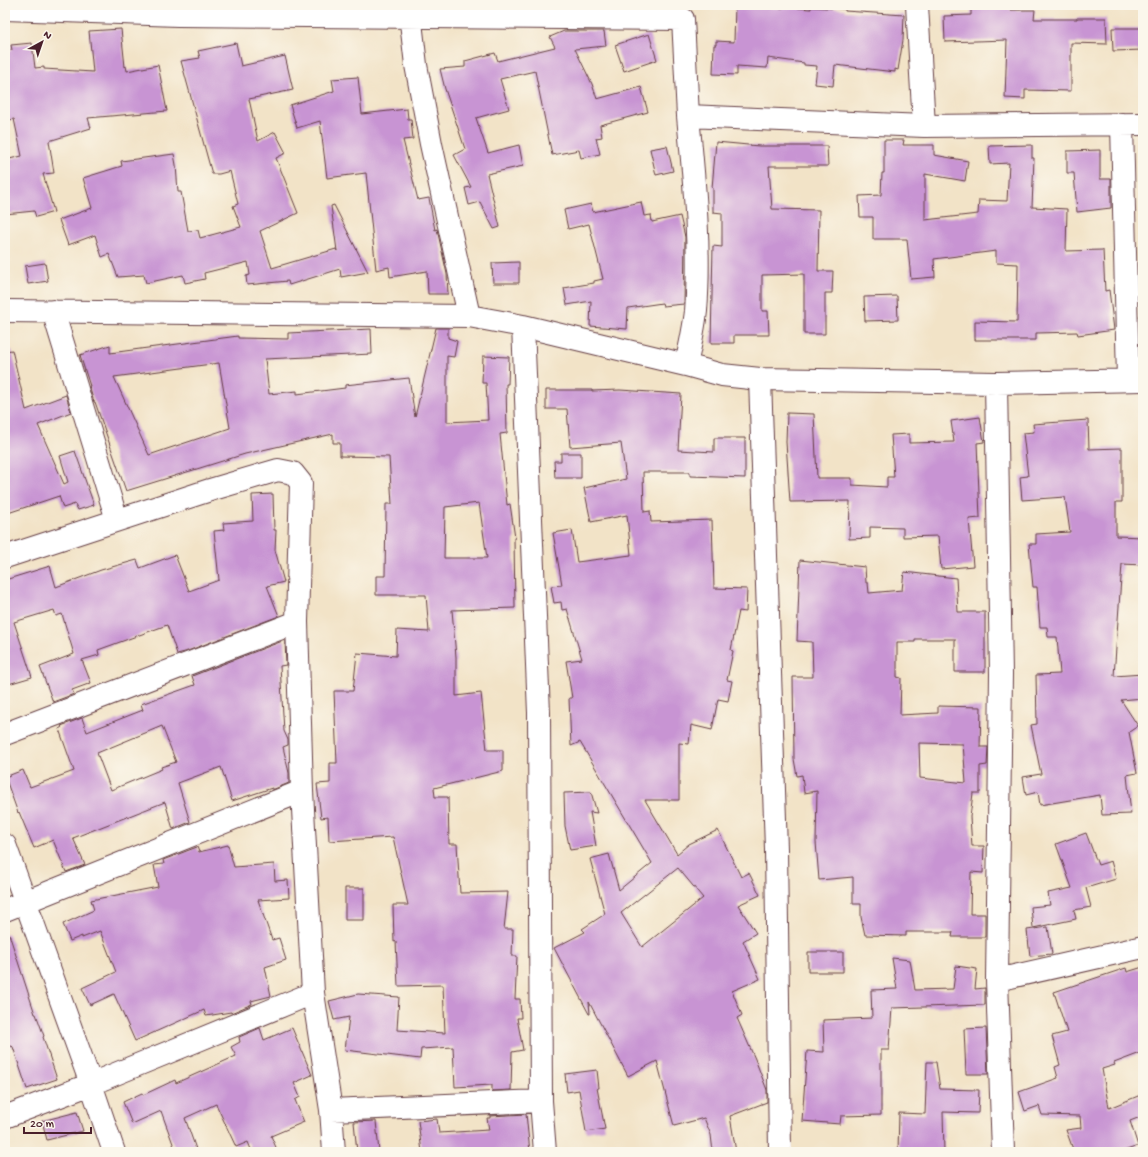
<svg xmlns="http://www.w3.org/2000/svg" width="1148" height="1157" font-family="'Gochi Hand',sans-serif">
<style>
.building{fill:#c894d3;fill-rule:evenodd}
.lines{fill:none;stroke-linecap:round;stroke-linejoin:round}
.minor-casing{stroke:#633c42;stroke-width:24}
.minor{stroke:#fff;stroke-width:22}
</style>
<rect width="100%" height="100%" fill="#fbf7ec"/>
<filter id="ink" filterUnits="userSpaceOnUse"><feTurbulence type="fractalNoise" baseFrequency=".025" numOctaves="2"/><feDisplacementMap in="SourceGraphic" scale="8" xChannelSelector="R" yChannelSelector="G"/><feConvolveMatrix kernelMatrix="1 2 1 2 8 2 1 2 1" color-interpolation-filters="sRGB"/></filter>
<filter id="wash" filterUnits="userSpaceOnUse"><feTurbulence type="fractalNoise" baseFrequency=".012" numOctaves="4" result="noise"/><feDisplacementMap in="SourceGraphic" scale="16" xChannelSelector="R" yChannelSelector="G"/><feGaussianBlur stdDeviation="0.9" result="paint"/><feColorMatrix in="noise" values="0 0 0 0 0 0 0 0 0 0 0 0 0 0 0 0 0 1.4 0 .05"/><feComposite in="paint" operator="in"/></filter>
<g filter="url(#wash)">
<rect width="100%" height="100%" fill="#f2e3c7"/>
<g id="blocks">
<!-- building -->
<path class="building" d="M971 5H1010V10H1035L1034 19H1077V18H1106L1107 44 1071 43V91L1025 90V99L1005 98 1007 40 945 42 944 16 971 15Z
M735 6 783 8V7L811 9V7L845 9V11L904 15 903 40 898 70 895 69V72L835 65 833 86 815 84 817 66 804 65V63L768 58 767 68 737 66V75L713 74 714 45H716V41L734 42Z
M1112 28H1143V50L1113 51Z
M121 29 125 67 126 66 127 71 158 65 167 111 88 118 91 128 49 141 54 173 43 174 54 212 36 217 34 211 5 214V160L22 156 14 119 5 121V51L12 50 11 45 32 43 35 68 44 67V69L93 72 89 31Z
M564 31H604L606 46 575 49 592 84 597 99 641 87 648 112 600 125 602 137 596 138 600 154 581 158 579 150 552 155 535 71 500 79 509 109 476 118 488 153 519 145 523 166 487 174 500 227 494 229 480 202 469 205 465 188 471 187 454 155 465 149 445 89 440 69 465 67V61L495 53 498 61 555 47 550 37Z
M649 34 657 60 624 71 615 45Z
M236 43 241 66 285 56 293 90 249 99 258 141 275 132 286 153 276 158 298 213 260 231 272 268 336 249 337 251 331 206 334 205 368 272 341 277 340 269 289 285 288 281 247 285 246 276 250 275 248 262 204 273 205 279 185 283 183 275 146 283 144 275 118 277 109 254 102 257 95 235 68 245 59 220 92 208 83 178 122 166 121 161 174 154 176 165 178 192H181L188 231 198 230 200 238 241 227 233 206 238 204 230 171 219 174H212L181 61 200 58 198 51Z
M358 77 362 114 407 109 408 119H411L413 139 403 140 418 200 429 198 435 230 437 229 447 274 448 294H428L427 271 390 277 389 267 376 270 366 173 327 178 320 121 297 128 290 105 334 91 332 79Z
M884 140H904L903 145H934V155L968 161 965 181 925 174V220L978 214 979 200 1007 201 1009 163 990 164 989 146 1032 145V158H1034L1032 207 1067 209 1066 251 1103 250 1105 291 1109 290 1114 330 1078 335 1077 332 1036 333V340H975V321L1017 322 1018 264 996 263V251L934 259 935 277 911 279 907 239H873V217H860L859 196 881 195 882 173H884Z
M716 142 759 146H827L828 166H769L772 209 819 210 818 271H833L832 293H825V334H804V274L762 275V311H768L769 335H734V343H711L713 246 722 247V213L713 212V188H712Z
M667 146 673 171 656 175 650 149Z
M1100 150V179H1111V208L1077 212 1074 173H1067V151Z
M641 202 644 216 651 215 652 222 680 216 685 237 684 304 663 306 662 303 628 308 627 329 590 326 591 301 567 305 564 288 594 283V281L603 279 589 224 568 229 564 210 591 204 593 212Z
M519 262V283H493L492 263Z
M45 263 48 281 28 284 25 266Z
M897 296 898 320 865 321 864 297Z
M436 328H448V338L457 341 454 357 447 356V422L488 420 486 383H482L483 356 509 357 508 384H506L507 433 500 434 507 505 510 504 515 538H514L515 608 452 610 456 657V696L481 693 487 750H503V771L434 788 435 797H448L449 844H457L460 893 508 892 504 929H513L512 956H517L515 999H520L521 1018H517L523 1050 512 1052 511 1090 492 1091V1085L455 1087 453 1047 421 1049 420 1059 345 1050 349 1017 334 1020 329 1001 358 994 399 997 397 1030 445 1033 443 985 398 986 396 941 394 942 393 905H408L393 837 329 841 328 817 321 818 317 784 330 783V763H337L334 691H353L357 653 396 656 397 630 429 632 426 595H376V576H385L386 504H392L389 457 340 456V443H333V434L245 454 126 491 95 402H94L89 386H90L80 355 110 345V353L238 336V338L288 339V333L371 329 372 354 265 359 269 394 297 391V394L345 388V385L409 378 415 417ZM219 363 230 428 149 455 114 377ZM479 503 487 558H444L445 507Z
M12 350 26 410 66 395 71 412 38 425 64 484 68 482 60 456 75 451 94 505 78 510 75 504 63 508 59 496 5 514V351Z
M546 390H592V391L620 390 681 394 678 450 714 452V438H745V478L690 476V472H643L644 512 650 511 651 522 712 520 714 588 747 589 746 612 739 611 731 650 733 651 727 680 732 681 728 701 718 699 712 730 691 725 689 744 679 743V800H645L677 854 689 844 718 830 741 877 749 873 760 895 738 905 756 933 743 941 760 979 732 991 742 1015 737 1018 755 1059 767 1090V1102L730 1116 736 1152H713L711 1135 704 1118 674 1126 657 1061 628 1076 589 1002 590 1014H589L554 948 585 932 582 929 605 914 590 859 609 854 619 890 652 863 580 742 571 746 569 698H572L566 661 582 659 567 609 562 610 561 602 554 603 551 586 562 585 553 533 572 530 577 562 631 555 627 515 591 522 584 488 626 479 621 443 570 447 567 409H546ZM678 868 703 898 642 947 621 913Z
M787 413 814 414 817 478H852V485L887 487V477H894L891 435 909 434V443L954 442 951 421 980 417 984 442 977 443 980 518 969 519 973 566 941 569 938 536 903 537V528L870 527V538L849 539 850 501 790 502 786 442Z
M1088 420 1089 449 1122 448V502H1116V536L1143 537V565L1122 564 1114 676 1143 674V698L1121 700 1138 726 1129 732 1137 773 1127 775 1131 814 1102 815 1100 795 1040 805 1038 792 1026 795 1023 777 1041 774 1031 725 1037 724 1036 675 1060 674 1057 637H1048L1047 627H1040L1037 587H1033L1029 544H1036V534L1070 532 1065 497 1022 500 1020 477 1028 476 1023 433 1034 432 1033 424Z
M561 453H581V478H555L554 461H561Z
M273 494 274 530H276L275 550 284 582 267 586 279 616 185 652 177 654 167 625 98 650 99 655 82 660 91 683 72 690 74 694 53 702 40 667 74 654 62 614 56 616 54 610 14 622 32 677 5 685V580L50 566 56 587 101 570 137 560 140 568 175 555 189 591 219 580 214 531 224 530 223 523 253 521 252 495Z
M800 560 865 567 866 583H868L869 593 902 590 904 572 956 578 958 612H985V672H955V639H915V642H897V677L901 678 900 715 938 713V706L981 707 980 747H988L987 765 980 766V793H973L970 817 972 846H984L983 873 971 872 970 914H985V937H952L953 932H906V936L865 935 861 917V904H853V877L819 880 816 842 817 791 804 793 802 775 797 776 794 759 793 677H813L812 642 797 641ZM919 743 963 744 966 783 920 778Z
M285 640 286 665 280 666 284 731 288 740V745L283 747 289 773V783L272 790V788L232 801 221 767 178 783 190 822 173 829 165 802 73 838 85 865 66 872 53 840 34 848 19 812 18 813 5 777 23 770 30 787 74 771 59 729 62 727 61 726 82 718 87 732 143 710 141 704 195 685 192 676ZM162 726 176 762 161 767 162 769 111 790 97 753Z
M591 792 597 813 590 812 596 846 570 850 565 826 564 793Z
M1086 833 1098 865 1111 861 1116 879 1086 888 1091 907 1074 910 1076 919 1033 928 1031 907 1050 905 1048 893 1072 888 1056 844Z
M228 845 234 867 274 864 275 881 288 880 289 898 258 900 272 940 279 938 286 960 265 967 271 996 251 1001 252 1004 231 1013V1012L206 1016 204 1010 135 1041 114 994 90 1005 82 988 116 972 100 931 82 938V936L70 941 63 924 94 910 91 900 158 887 154 865 164 864 163 860 197 847 199 852Z
M345 888H364V920H345Z
M1048 927 1052 954 1030 956 1027 930Z
M9 934 35 1014H36L44 1036 43 1037 57 1079 27 1089 13 1047 12 1046 5 1048V935Z
M808 952H843V972H808Z
M892 958 910 960 915 990 953 989 956 966 977 969 975 989 985 988V1005L892 1008 889 1050H881V1115L841 1116 840 1124 802 1121 807 1051 824 1052 823 1020 872 1018 871 990 897 989Z
M1143 967V1052L1114 1063 1115 1065 1102 1069 1109 1108 1143 1094V1116L1130 1121 1138 1146 1121 1152H1074L1066 1130 1081 1128 1080 1116 1042 1115 1039 1106 1025 1111 1019 1092 1058 1078 1055 1067 1060 1065 1052 1036 1067 1032 1054 992 1126 968 1127 972Z
M260 1028 264 1040 292 1028 312 1075 294 1083 300 1097 295 1100 304 1122 271 1136 278 1152H252L248 1142 236 1147 216 1104 185 1118 197 1152H176L161 1111 132 1124 123 1102 142 1093 143 1095 175 1080 176 1083 236 1056 231 1047 240 1042 239 1037Z
M986 1028 988 1074H966L964 1029Z
M927 1062H936L940 1089 979 1090 978 1113 943 1112 944 1152H898L899 1113 925 1114Z
M597 1070 599 1088H597L605 1129 586 1132 579 1090 567 1092 565 1074Z
M77 1112 83 1131 47 1140 42 1121Z
M526 1114 530 1152H422L418 1121 437 1119 439 1133 489 1130 487 1118H490V1116Z
M376 1121 379 1152H357L354 1122Z"/>
</g>
</g>
<g filter="url(#ink)">
<use href="#blocks" fill-opacity="0" stroke="#633c42" stroke-width="1"/>
<g class="lines">
<defs>
<path id="minor" d="M409 5 416 65 431 144 469 316
M917 5 924 126
M5 9 178 15 683 19 688 116 924 126 1143 124
M1122 124 1128 380
M5 311 469 316 523 326 686 365 722 375 760 379 996 383 1143 380
M53 311 117 520
M523 326 539 713 541 1101 545 1152
M686 365C690 347 694 329 696 311 701 246 694 181 688 116
M760 379 776 849 780 1152
M996 383 1001 674 997 980 1003 1152
M5 557 210 490 278 470 293 473 301 483 297 622 302 791 313 993 331 1110 334 1152
M5 734 297 622
M5 845 91 1084 114 1152
M5 910 302 791
M997 980 1143 947
M331 1110 541 1101
M5 1117 91 1084 313 993"/>
</defs>
<!-- minor casing -->
<use href="#minor" class="minor-casing"/>
<!-- minor -->
<use href="#minor" class="minor"/>
</g>
</g>
<!-- margin -->
<rect width="1148" height="1157" fill="none" stroke="#fbf7ec" stroke-width="20"/>
<!-- north arrow -->
<g transform="translate(42 42) rotate(40)" stroke="#fbf7ec" stroke-width="3" paint-order="stroke">
<path d="M0-3L7 15L0 10L-7 15Z" fill="#4a1f2b"/>
<text y="-6" font-size="11" font-weight="bold" text-anchor="middle" fill="#4a1f2b">N</text>
</g>
<!-- scale -->
<path d="M24 1127v6h67v-6" fill="none" stroke="#4a1f2b" stroke-width="2"/>
<text x="30" y="1127" font-size="12" fill="#4a1f2b" stroke="#fbf7ec" stroke-width="3" paint-order="stroke">20 m</text>
</svg>
